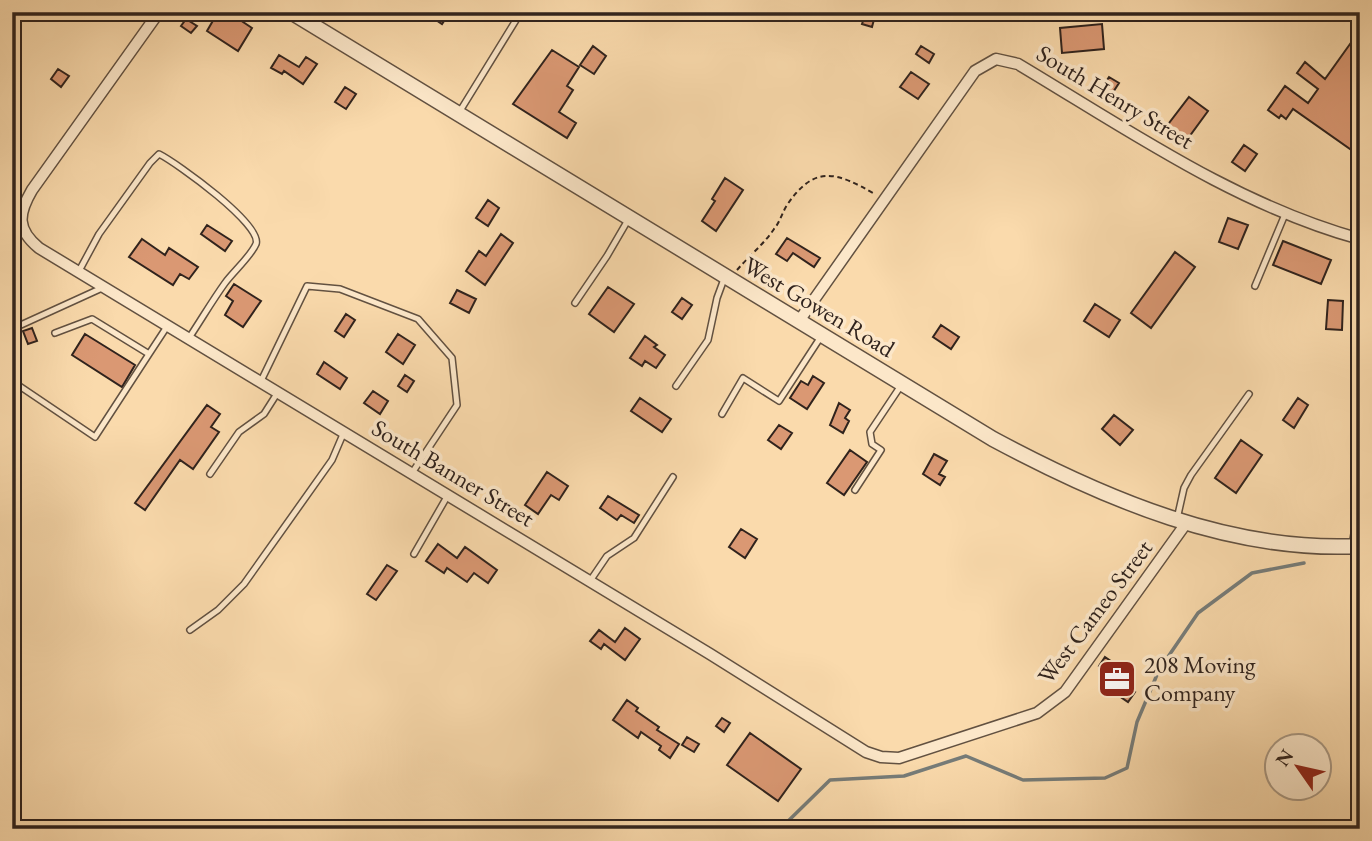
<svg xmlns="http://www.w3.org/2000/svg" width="1372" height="841" font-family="'EB Garamond',serif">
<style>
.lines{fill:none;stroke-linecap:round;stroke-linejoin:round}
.stream{stroke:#767c79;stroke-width:3.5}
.building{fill:#da9873;stroke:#30231d;stroke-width:2}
.service-casing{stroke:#625141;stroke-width:8}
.minor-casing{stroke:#625141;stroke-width:13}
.tertiary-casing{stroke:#625141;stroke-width:17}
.path{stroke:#30231d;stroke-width:2;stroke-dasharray:5 3.5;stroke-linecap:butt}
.service{stroke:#fce7c9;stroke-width:5}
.minor{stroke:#fce7c9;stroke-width:10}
.tertiary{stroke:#fce7c9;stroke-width:14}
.labels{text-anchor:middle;stroke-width:7;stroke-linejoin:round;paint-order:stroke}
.street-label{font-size:24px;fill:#30231d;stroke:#fce7c9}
.poi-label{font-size:24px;fill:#30231d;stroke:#fce7c9;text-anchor:start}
</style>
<rect width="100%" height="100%" fill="#fadaac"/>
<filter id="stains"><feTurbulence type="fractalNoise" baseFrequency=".00286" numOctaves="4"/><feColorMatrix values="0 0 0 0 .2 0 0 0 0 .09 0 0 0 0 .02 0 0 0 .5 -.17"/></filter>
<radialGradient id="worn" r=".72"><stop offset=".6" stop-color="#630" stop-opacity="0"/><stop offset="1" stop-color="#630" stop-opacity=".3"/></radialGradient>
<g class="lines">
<!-- stream -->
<path class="stream" d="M780 829 830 780 904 776 966 756 1023 780 1105 778 1127 768 1137 722 1159 670 1198 613 1252 573 1304 563"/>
</g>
<!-- building -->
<path class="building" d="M218 12H228L252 28 238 51 207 31Z
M437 12H450L442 24 433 18Z
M866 12H876L872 27 862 24Z
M186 19 197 26 191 33 181 26Z
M1102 24 1104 49 1062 53 1060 28Z
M1360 30V94L1352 105 1360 111V156L1293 109 1286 119 1281 115 1279 118 1268 110 1285 86 1308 103 1318 89 1297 73 1305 62 1325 79Z
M593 46 606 56 594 74 580 65Z
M921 46 934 54 929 63 916 54Z
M552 50 579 67 567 86 573 90 559 112 576 123 567 138 513 104Z
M279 55 299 67 306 57 317 64 303 84 284 71 282 74 271 68Z
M58 69 69 76 61 87 51 79Z
M911 72 929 84 918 99 900 87Z
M1109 77 1119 83 1110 97 1100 91Z
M345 87 356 94 346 109 335 102Z
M1189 97 1208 111 1186 141 1166 127Z
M1244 145 1257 154 1245 171 1232 162Z
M725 178 743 190 716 231 702 221 715 201 712 199Z
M488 200 499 208 488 226 476 218Z
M1228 218 1248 225 1238 249 1219 242Z
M207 225 232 241 225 251 201 234Z
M501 234 513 243 485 285 466 271 479 251 486 256Z
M787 238 820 258 814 267 793 253 787 261 776 254Z
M142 239 165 255 169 248 198 267 189 279 180 274 173 285 129 257Z
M1283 241 1331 260 1321 284 1273 265Z
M1175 252 1195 267 1151 328 1131 313Z
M234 284 261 301 243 327 225 315 233 301 226 296Z
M608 287 634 304 614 332 589 314Z
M457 290 476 299 469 313 450 303Z
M682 298 692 305 682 319 672 312Z
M1328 300 1343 301 1342 330 1326 329Z
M1095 304 1120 320 1109 337 1084 321Z
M346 314 355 320 344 337 335 331Z
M941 325 959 337 951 349 933 337Z
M32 328 37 341 28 344 23 331Z
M85 334 135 365 122 387 72 355Z
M398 334 415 345 403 364 386 352Z
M645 336 657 345 654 347 665 355 656 368 645 361 642 366 630 358Z
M324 362 347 378 340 389 317 374Z
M405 375 414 381 407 392 398 386Z
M813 376 824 383 807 409 790 398 801 381 808 385Z
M373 391 388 401 380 414 364 403Z
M640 398 671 419 662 432 631 411Z
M1298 398 1308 405 1294 428 1283 420Z
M839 403 850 410 845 418 849 421 843 433 830 425Z
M207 405 220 414 211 427 219 432 193 469 180 460 145 510 135 503Z
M1114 415 1133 430 1120 445 1102 429Z
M779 425 792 433 781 449 768 440Z
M1241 440 1262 455 1236 493 1215 478Z
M850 450 867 462 844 495 827 483Z
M934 454 947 461 939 474 945 477 940 485 923 474Z
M547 472 568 486 559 500 551 495 538 514 525 505Z
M608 496 639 515 634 523 621 515 617 520 600 508Z
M741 529 757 539 745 558 729 547Z
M438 544 457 558 465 547 497 570 488 583 474 573 467 582 447 568 444 573 426 561Z
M387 565 397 571 376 600 367 594Z
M625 628 640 639 625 660 604 644 601 649 590 641 599 630 615 642Z
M1105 657 1130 674 1123 684 1135 692 1128 702 1103 685 1110 674 1099 666Z
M627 700 638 708 636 711 659 727 657 730 679 744 670 758 659 750 661 746 641 732 638 738 613 720Z
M722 718 730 723 724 732 716 726Z
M750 733 801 769 778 801 727 765Z
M687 737 699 744 694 752 682 745Z"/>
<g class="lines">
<defs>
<path id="service" d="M460 111 521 12
M79 271 99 234 150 163 159 154C177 163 263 225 256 244 251 256 233 272 225 283 212 301 201 320 189 338
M1255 286 1286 212
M575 303 607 256 628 220
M12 329 102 288
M55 333 92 319 149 354 168 325
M12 381 95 437 149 354
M261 381 307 286 340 289 418 319 452 358 457 405 412 473
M676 386 708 340 717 298 724 279
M722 414 743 378 779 401 822 335
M210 474 239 432 264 414 278 392
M855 490 881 450 872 444 870 432 902 384
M1177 519 1184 488 1191 475 1249 394
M1352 546 1360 497
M414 554 448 495
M590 581 607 556 634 538 673 477
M190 630 218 610 244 584 332 460 344 432"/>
<path id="minor" d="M159 12 32 190C18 214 16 229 39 248L710 654 866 752 881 757 899 758 1037 713 1065 692 1187 522
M799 321 975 71 996 59 1018 64C1127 129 1236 205 1360 239"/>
<path id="tertiary" d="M291 12 993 439C1105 499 1231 553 1360 546"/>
</defs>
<!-- service casing -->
<use href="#service" class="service-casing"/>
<!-- minor casing -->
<use href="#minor" class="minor-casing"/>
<!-- tertiary casing -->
<use href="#tertiary" class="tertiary-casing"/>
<!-- path -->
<path class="path" d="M737 270C749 256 764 244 774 229 780 222 782 213 787 205 815 164 836 172 875 194"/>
<!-- service -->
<use href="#service" class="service"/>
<!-- minor -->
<use href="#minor" class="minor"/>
<!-- tertiary -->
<use href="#tertiary" class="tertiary"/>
</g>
<!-- icons -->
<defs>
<symbol id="office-square" viewBox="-11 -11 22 22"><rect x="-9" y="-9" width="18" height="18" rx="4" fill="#8f2418" stroke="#fce7c9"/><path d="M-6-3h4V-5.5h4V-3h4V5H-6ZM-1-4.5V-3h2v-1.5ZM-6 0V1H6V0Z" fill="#fff"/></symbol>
</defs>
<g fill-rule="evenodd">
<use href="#office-square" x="1095" y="657" width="44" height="44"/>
</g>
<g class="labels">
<!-- street labels -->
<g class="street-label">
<text transform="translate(1115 97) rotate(31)" y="8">South Henry Street</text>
<text transform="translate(819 307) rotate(31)" y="8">West Gowen Road</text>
<text transform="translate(453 473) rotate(31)" y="8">South Banner Street</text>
<text transform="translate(1095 612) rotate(-53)" y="8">West Cameo Street</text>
</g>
<!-- poi labels -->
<g class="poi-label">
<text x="1144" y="673">208 Moving<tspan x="1144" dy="28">Company</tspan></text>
</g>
</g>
<!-- margin -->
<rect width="1372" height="841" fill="none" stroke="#fadaac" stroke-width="42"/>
<rect x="14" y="14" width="1344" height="813" fill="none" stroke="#30231d" stroke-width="3.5"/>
<rect x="21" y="21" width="1330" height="799" fill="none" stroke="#30231d" stroke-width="2"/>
<!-- north arrow -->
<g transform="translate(1298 767) rotate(304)"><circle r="33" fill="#fce7c9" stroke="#aa9984" stroke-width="2"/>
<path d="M0-5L12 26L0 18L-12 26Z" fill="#8f2418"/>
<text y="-10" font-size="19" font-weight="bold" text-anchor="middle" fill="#30231d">N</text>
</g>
<rect width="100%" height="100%" filter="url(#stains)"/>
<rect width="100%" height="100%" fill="url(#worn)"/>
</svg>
